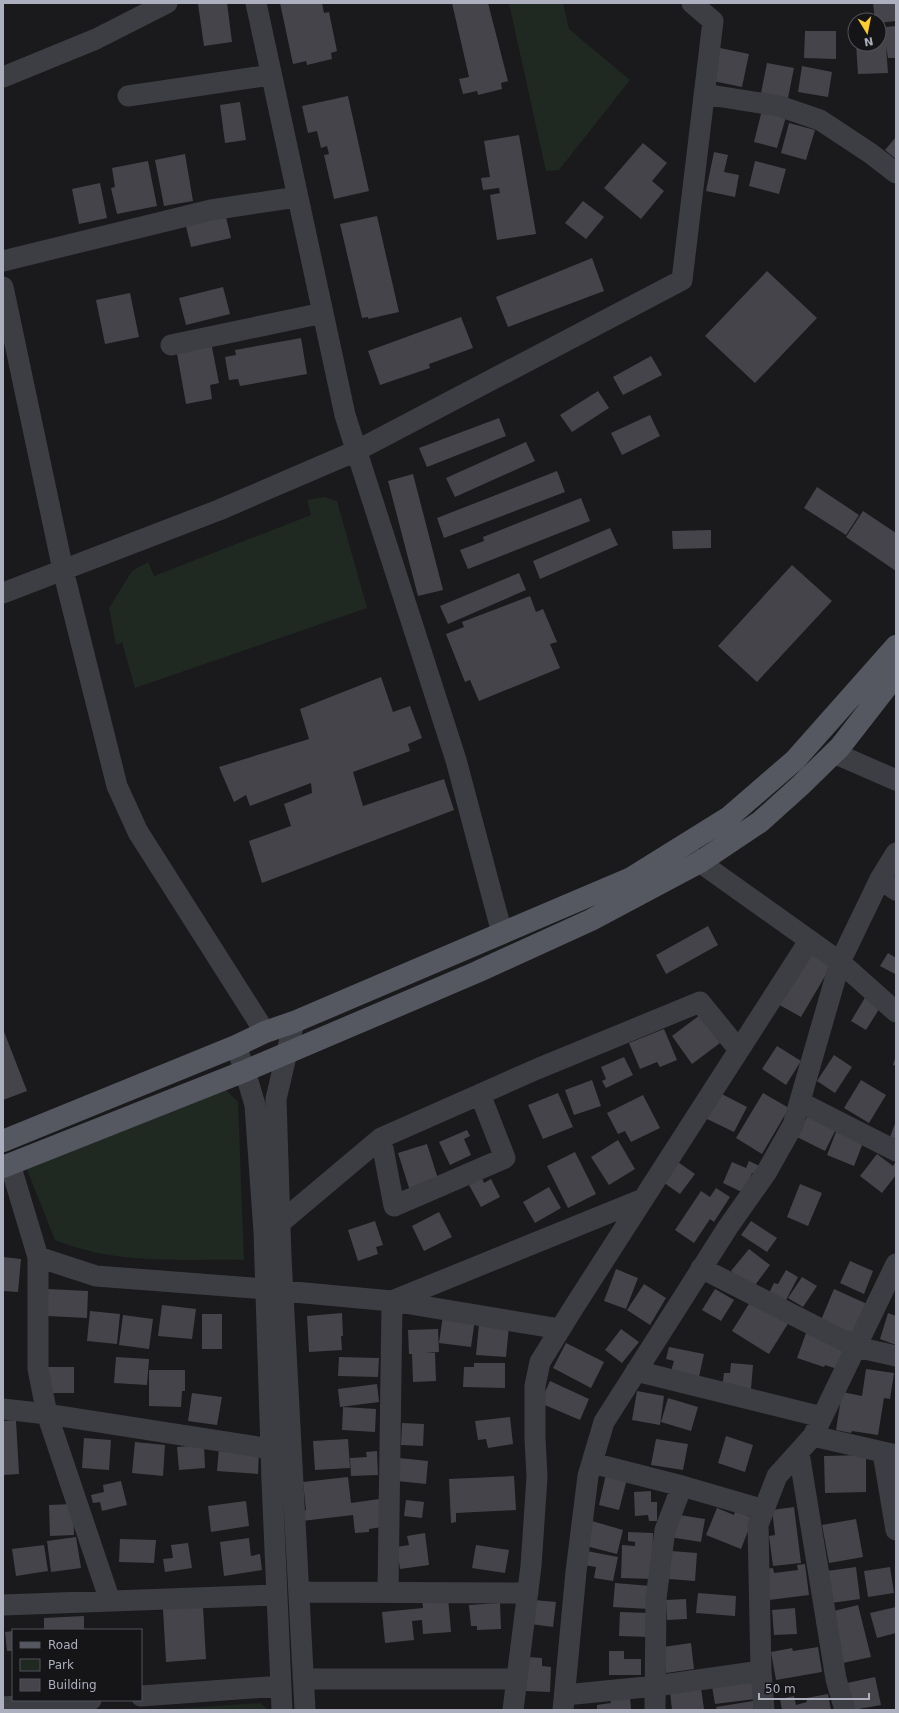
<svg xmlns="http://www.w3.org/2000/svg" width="899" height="1713" font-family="'DejaVu Sans',sans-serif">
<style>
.green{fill:#1f2821}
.building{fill:#44444a}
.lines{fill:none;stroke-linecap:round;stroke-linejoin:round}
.minor{stroke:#3d3d44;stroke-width:21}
.major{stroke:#565861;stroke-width:22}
</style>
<rect width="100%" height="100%" fill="#1a1a1d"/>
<!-- green -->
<path class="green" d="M509 3H563L569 29 630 80 559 170 546 171Z
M324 497 337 501 367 608 135 688 122 642 116 645 109 608 132 571 148 562 154 576 311 515 307 500Z
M220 1085 227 1091 238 1102 244 1260C181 1259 115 1265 55 1240L26 1167Z
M260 1703 269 1710H157Z"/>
<!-- building -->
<path class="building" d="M204 3H227L232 42 204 46 198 4Z
M280 3H322L324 13 329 12 337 51 331 53 332 59 307 65 306 61 293 64Z
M452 3H488L508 81 501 83 502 89 478 95 477 91 463 94 459 79 469 77Z
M873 3H896V21L879 23V20H875Z
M896 26V58H888L886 46 888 73 858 74 856 44H879V36L886 35V27Z
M805 31H836V59L804 58Z
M720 48 749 54 742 87 713 81Z
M767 63 794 68 788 98 761 93Z
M802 66 832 72 828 97 798 92Z
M348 96 369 191 334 199 324 155 329 154 327 146 321 148 317 131 308 133 302 106Z
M240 102 246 140 225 143 220 105Z
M762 110 786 117 777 148 754 142Z
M789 123 815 130 806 160 781 153Z
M519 135 536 234 497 240 490 195 500 193 499 188 483 190 481 178 490 177 484 141Z
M896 137V159L885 150Z
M643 143 667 163 652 181 664 191 641 219 604 188Z
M714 152 728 155 724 172 739 175 735 197 706 191Z
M185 154 193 201 164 206 155 160Z
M148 161 157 206 117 214 111 188 115 187 112 168Z
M755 161 786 169 779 194 749 186Z
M100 183 107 218 79 224 72 189Z
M583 201 604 217 586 239 565 223Z
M225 213 231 238 191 247 185 222Z
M377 216 399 312 368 319V317L362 318 340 224Z
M592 258 604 291 508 327 496 297Z
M767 271 817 318 755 383 705 336Z
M223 287 230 314 186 325 179 298Z
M130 293 139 337 105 344 96 300Z
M461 317 473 348 429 364 430 368 380 385 368 351Z
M301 338 307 374 240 386 238 379 229 380 225 357 236 355 235 350Z
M211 342 219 383 210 385 212 399 186 404 176 348Z
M651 356 662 375 623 395 613 377Z
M598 391 609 408 572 432 560 415Z
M650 415 660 436 622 455 611 433Z
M499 418 506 436 427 467 419 448Z
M526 442 535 461 455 497 446 478Z
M557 471 565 492 444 538 437 518Z
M413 474 443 590 418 596 388 481Z
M817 487 859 515 846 535 804 508Z
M581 498 590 521 468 569 460 550 484 541 483 537Z
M863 511 896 533V571L846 537Z
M610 528 618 545 540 579 533 561Z
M711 530V548L673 549 672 531Z
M792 565 832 601 757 682 718 646Z
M519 573 526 590 448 624 440 606Z
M530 596 536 612 543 609 557 642 550 644 560 668 479 701 470 680 465 682 446 634 464 627 462 622Z
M381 677 393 712 410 706 422 738 408 744 410 751 353 772 363 806 444 779 454 810 262 883 249 841 291 826 284 804 312 793 311 783 250 806 246 795 234 802 219 767 309 739 300 709Z
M708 926 718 945 666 974 656 955Z
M805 951 831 966 801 1017 776 1003Z
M888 953 896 958 895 974 880 966Z
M866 996 881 1006 866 1030 851 1021Z
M700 1015 720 1043 692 1064 672 1036Z
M3 1029 27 1091 3 1100Z
M664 1029 677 1060 660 1067 657 1062 640 1069 629 1043Z
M777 1046 801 1061 786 1085 762 1069Z
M834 1055 852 1067 835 1093 817 1081Z
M896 1055V1066L893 1065Z
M624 1057 633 1075 606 1088 602 1081 606 1079 601 1067Z
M592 1080 601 1106 574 1115 565 1090Z
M861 1080 886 1095 869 1123 844 1108Z
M718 1092 747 1107 734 1132 705 1118Z
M558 1093 573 1127 543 1139 528 1105Z
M763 1093 789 1108 762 1154 736 1138Z
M643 1095 660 1128 631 1142 625 1131 618 1134 607 1113Z
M809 1113 837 1127 825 1151 797 1137Z
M896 1121V1139L890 1137Z
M467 1130 470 1136 464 1139 471 1155 450 1165 439 1142Z
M836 1132 863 1143 854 1166 827 1155Z
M618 1140 635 1169 609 1185 591 1157Z
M427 1144 439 1182 410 1191 398 1153Z
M575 1152 596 1194 568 1208 547 1166Z
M877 1154 893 1166 896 1161V1175L882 1193 860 1176Z
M675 1160 695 1174 680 1194 660 1180Z
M749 1161 762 1167 758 1176 752 1173 744 1193 723 1183 732 1162 746 1168Z
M482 1178 484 1183 491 1179 500 1197 481 1207 469 1185Z
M800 1184 822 1193 808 1226 787 1217Z
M549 1187 561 1208 535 1223 523 1202Z
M716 1188 730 1197 714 1222 710 1219 694 1243 675 1230 701 1191 710 1197Z
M439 1212 452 1237 424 1251 412 1226Z
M375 1221 383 1245 376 1247 378 1254 358 1261 348 1230Z
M751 1221 777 1238 767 1252 741 1235Z
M749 1249 770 1265 753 1288 731 1271Z
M3 1257 21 1259 18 1292 3 1291Z
M850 1261 873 1271 864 1294 840 1283Z
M616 1269 638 1278 626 1309 604 1301Z
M786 1270 798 1277 784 1304 768 1295 774 1283 778 1284Z
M802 1277 817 1286 803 1307 788 1298Z
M644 1284 666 1298 650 1325 627 1310Z
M48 1289 88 1291 87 1318 47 1316Z
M715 1289 734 1300 721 1321 702 1310Z
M834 1289 867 1304 854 1334 821 1320Z
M752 1299 789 1322 769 1354 732 1331Z
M162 1305 196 1309 192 1339 158 1336Z
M90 1311 120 1314 117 1344 87 1341Z
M342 1313 343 1336H341L342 1350 309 1352 307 1316Z
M888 1313 896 1316V1345L880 1339Z
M202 1314H222V1349H202Z
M123 1315 153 1319 149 1349 119 1345Z
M443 1315 475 1319 471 1347 439 1343Z
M479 1324 509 1326 506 1357 476 1355Z
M438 1329 439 1352 425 1353H435L436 1381 413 1382 412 1354H409L408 1330Z
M621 1329 639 1342 622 1363 605 1350Z
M806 1333 851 1349 843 1371 825 1365 824 1367 797 1358Z
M566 1343 604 1362 591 1388 553 1368Z
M669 1347 704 1354 699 1377 671 1371 674 1361 666 1359Z
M116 1357 149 1359 147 1385 114 1383Z
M339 1357 379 1358 378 1377 338 1376Z
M474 1363H505V1388L463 1387 464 1367H474Z
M731 1363 753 1365 751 1389 722 1387 724 1373H730Z
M48 1367H74V1393H48Z
M866 1369 894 1373 890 1399 884 1398 878 1435 852 1431 851 1433 836 1430 842 1392 862 1396Z
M149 1370H185V1391H182L181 1407 149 1406Z
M550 1381 589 1399 580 1420 540 1403Z
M377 1384 379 1402 340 1407 338 1389Z
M637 1391 664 1396 660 1425 632 1420Z
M192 1393 222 1397 217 1425 188 1421Z
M668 1398 698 1407 691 1431 661 1422Z
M343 1407 376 1409 375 1432 342 1430Z
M510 1417 513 1444 488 1448 486 1439 478 1440 475 1421Z
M16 1420 19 1474 3 1475V1421Z
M402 1423 424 1424 423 1446 401 1445Z
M726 1436 753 1445 745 1472 718 1463Z
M84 1438 111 1440 109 1470 82 1468Z
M348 1439 350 1468 315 1470 313 1441Z
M656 1439 688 1444 683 1470 651 1465Z
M135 1442 165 1445 163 1476 132 1473Z
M204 1445 205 1468 179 1470 177 1447Z
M219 1448 259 1450 258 1474 217 1471Z
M377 1451 378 1475 351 1476 350 1458 367 1457 366 1452Z
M866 1455V1492L825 1493 824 1456Z
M399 1458 428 1461 426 1484 397 1481Z
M606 1474 627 1479 619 1510 599 1505Z
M514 1476 516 1510 456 1513V1522L451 1523 449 1479Z
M348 1477 351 1503 379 1499 382 1527 369 1529V1532L355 1533 353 1515 302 1521 301 1511 306 1510 303 1482Z
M121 1481 127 1505 102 1511 100 1502 93 1503 91 1495 104 1492 103 1485Z
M651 1491V1502H657V1521H649L648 1515 635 1516 634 1492Z
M406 1500 424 1502 422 1518 404 1516Z
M246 1501 249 1526 211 1532 208 1506Z
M73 1504 74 1535 50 1536 49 1505Z
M794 1507 801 1563 773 1566 769 1536 775 1535 772 1510Z
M717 1508 734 1515 735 1511 753 1518 741 1549 706 1535Z
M673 1514 705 1519 701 1542 669 1537Z
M856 1519 863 1557 829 1563 822 1525Z
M592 1521 623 1530 617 1554 586 1546Z
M628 1532 653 1533 652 1579 621 1578 622 1545 635 1546V1542L628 1541Z
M425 1533 429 1565 400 1569 397 1547 409 1545 407 1536Z
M76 1537 81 1568 51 1572 47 1541Z
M249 1538 251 1556 260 1554 262 1570 224 1576 220 1542Z
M120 1539 156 1540 154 1563 119 1562Z
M188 1543 192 1568 165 1572 163 1559 173 1558 171 1545Z
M44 1545 48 1571 16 1576 12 1549Z
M476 1545 509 1550 505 1573 472 1568Z
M587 1551 618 1557 613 1581 594 1578 596 1567 584 1565Z
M671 1551 697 1553 695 1581 669 1579Z
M805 1564 809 1595 769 1600 765 1569 773 1568 774 1573 798 1570 797 1565Z
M856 1567 860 1599 831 1603 827 1571Z
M890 1567 894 1593 868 1597 864 1571Z
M615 1583 651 1586 649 1609 613 1607Z
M698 1593 736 1596 735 1616 696 1613Z
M448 1597 451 1632 423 1634 422 1620 412 1621 414 1640 385 1643 382 1612 423 1608 422 1599Z
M686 1599 687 1619 667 1620 666 1600Z
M534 1600 556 1602 553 1627 531 1624Z
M500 1603 501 1629 477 1630V1626H471L469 1605Z
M858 1605 871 1657 843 1663 830 1612Z
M203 1607 206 1659 166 1662 163 1609Z
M896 1607V1633L877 1638 870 1613Z
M795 1608 797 1634 774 1635 772 1610Z
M620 1612 650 1613 649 1637 619 1636Z
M84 1616V1630H44V1618Z
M13 1631V1651H7L5 1632Z
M691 1643 694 1669 666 1673 663 1647Z
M818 1647 822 1672 776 1680 771 1652 792 1648 793 1651Z
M609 1651H624V1659H641V1675H609Z
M527 1657 542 1658V1666L551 1667 550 1692 526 1691Z
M752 1675 755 1699 715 1704 711 1681Z
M875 1677 881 1705 853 1710 847 1683Z
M701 1688 704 1709 672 1710 670 1692Z
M828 1694 831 1710H782L780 1699 794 1696 796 1705 807 1702 806 1698Z
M630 1696 631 1709 597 1710V1705L611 1703 610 1699Z
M753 1701 754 1710H717L716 1707Z"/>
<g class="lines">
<!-- minor -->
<path class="minor" d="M256 3 345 415 456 760 502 933
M3 77 96 39 167 3
M704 94 779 106 820 120 870 153 896 173
M128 96 271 75
M3 261 211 210 297 197
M3 287 63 570 117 786 138 832 265 1032
M171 345 323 313
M3 593 219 510 356 451 682 280 713 21 692 3
M834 753 896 780
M687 853 840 962 896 1012
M880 879 896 890
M294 1022 276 1099 281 1257 305 1710
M236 1046 245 1071 255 1105 264 1232 272 1481 282 1710
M800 1102 896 1151
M381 1138 394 1206 505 1158 480 1094
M10 1164 38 1257V1369L47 1414 110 1601
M280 1223 381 1138 537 1069 700 1002 739 1050
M38 1257 96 1276 266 1289
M701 1268 856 1347 896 1356
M283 1291 392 1301 560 1329
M392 1301 643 1199
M636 1371 822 1417
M3 1409 47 1414 271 1449
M813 1436 896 1455
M799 1453 836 1679 845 1710
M883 1453 896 1530
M592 1463 682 1486 764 1510
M388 1591 392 1301
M299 1592 528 1593
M3 1605 277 1595
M303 1679H517
M565 1695 656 1686 761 1671
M141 1696 281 1686
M3 1707 91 1700
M513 1710 531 1566 537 1477 535 1438V1386L540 1362 572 1310 809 941
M563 1710 576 1572 588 1476 604 1422 728 1227 766 1173 793 1125 840 962 880 879 896 853
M655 1710 656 1598 665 1530 682 1486
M764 1710 761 1671 758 1525 777 1476 813 1436 896 1264"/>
<!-- major -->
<path class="major" d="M3 1141 236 1046 265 1032 294 1022 631 878 729 817 795 760 896 646
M3 1167 245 1071 477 972 591 920 700 862 760 822 801 785 840 747 896 675"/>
</g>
<!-- border -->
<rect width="899" height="1713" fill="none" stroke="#acafbd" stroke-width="8"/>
<!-- legend -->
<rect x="12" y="1629" width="130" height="72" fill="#151518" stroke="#51535a"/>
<rect x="20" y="1642" width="20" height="6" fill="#565861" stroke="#51535a"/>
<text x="48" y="1649" font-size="12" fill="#acafbd">Road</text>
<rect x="20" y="1659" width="20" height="12" fill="#1f2821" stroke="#51535a"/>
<text x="48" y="1669" font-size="12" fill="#acafbd">Park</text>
<rect x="20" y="1679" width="20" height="12" fill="#44444a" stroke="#51535a"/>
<text x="48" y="1689" font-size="12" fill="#acafbd">Building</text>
<!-- north arrow -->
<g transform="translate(867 32) rotate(170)"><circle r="19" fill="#151518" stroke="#51535a"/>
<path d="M0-3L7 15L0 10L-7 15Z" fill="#fdcc31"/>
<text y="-6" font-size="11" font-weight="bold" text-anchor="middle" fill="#acafbd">N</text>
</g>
<!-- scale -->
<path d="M759 1693v6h110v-6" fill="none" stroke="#acafbd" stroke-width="2"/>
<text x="765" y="1693" font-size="12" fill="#acafbd" stroke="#151518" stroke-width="3" paint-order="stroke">50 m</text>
</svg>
